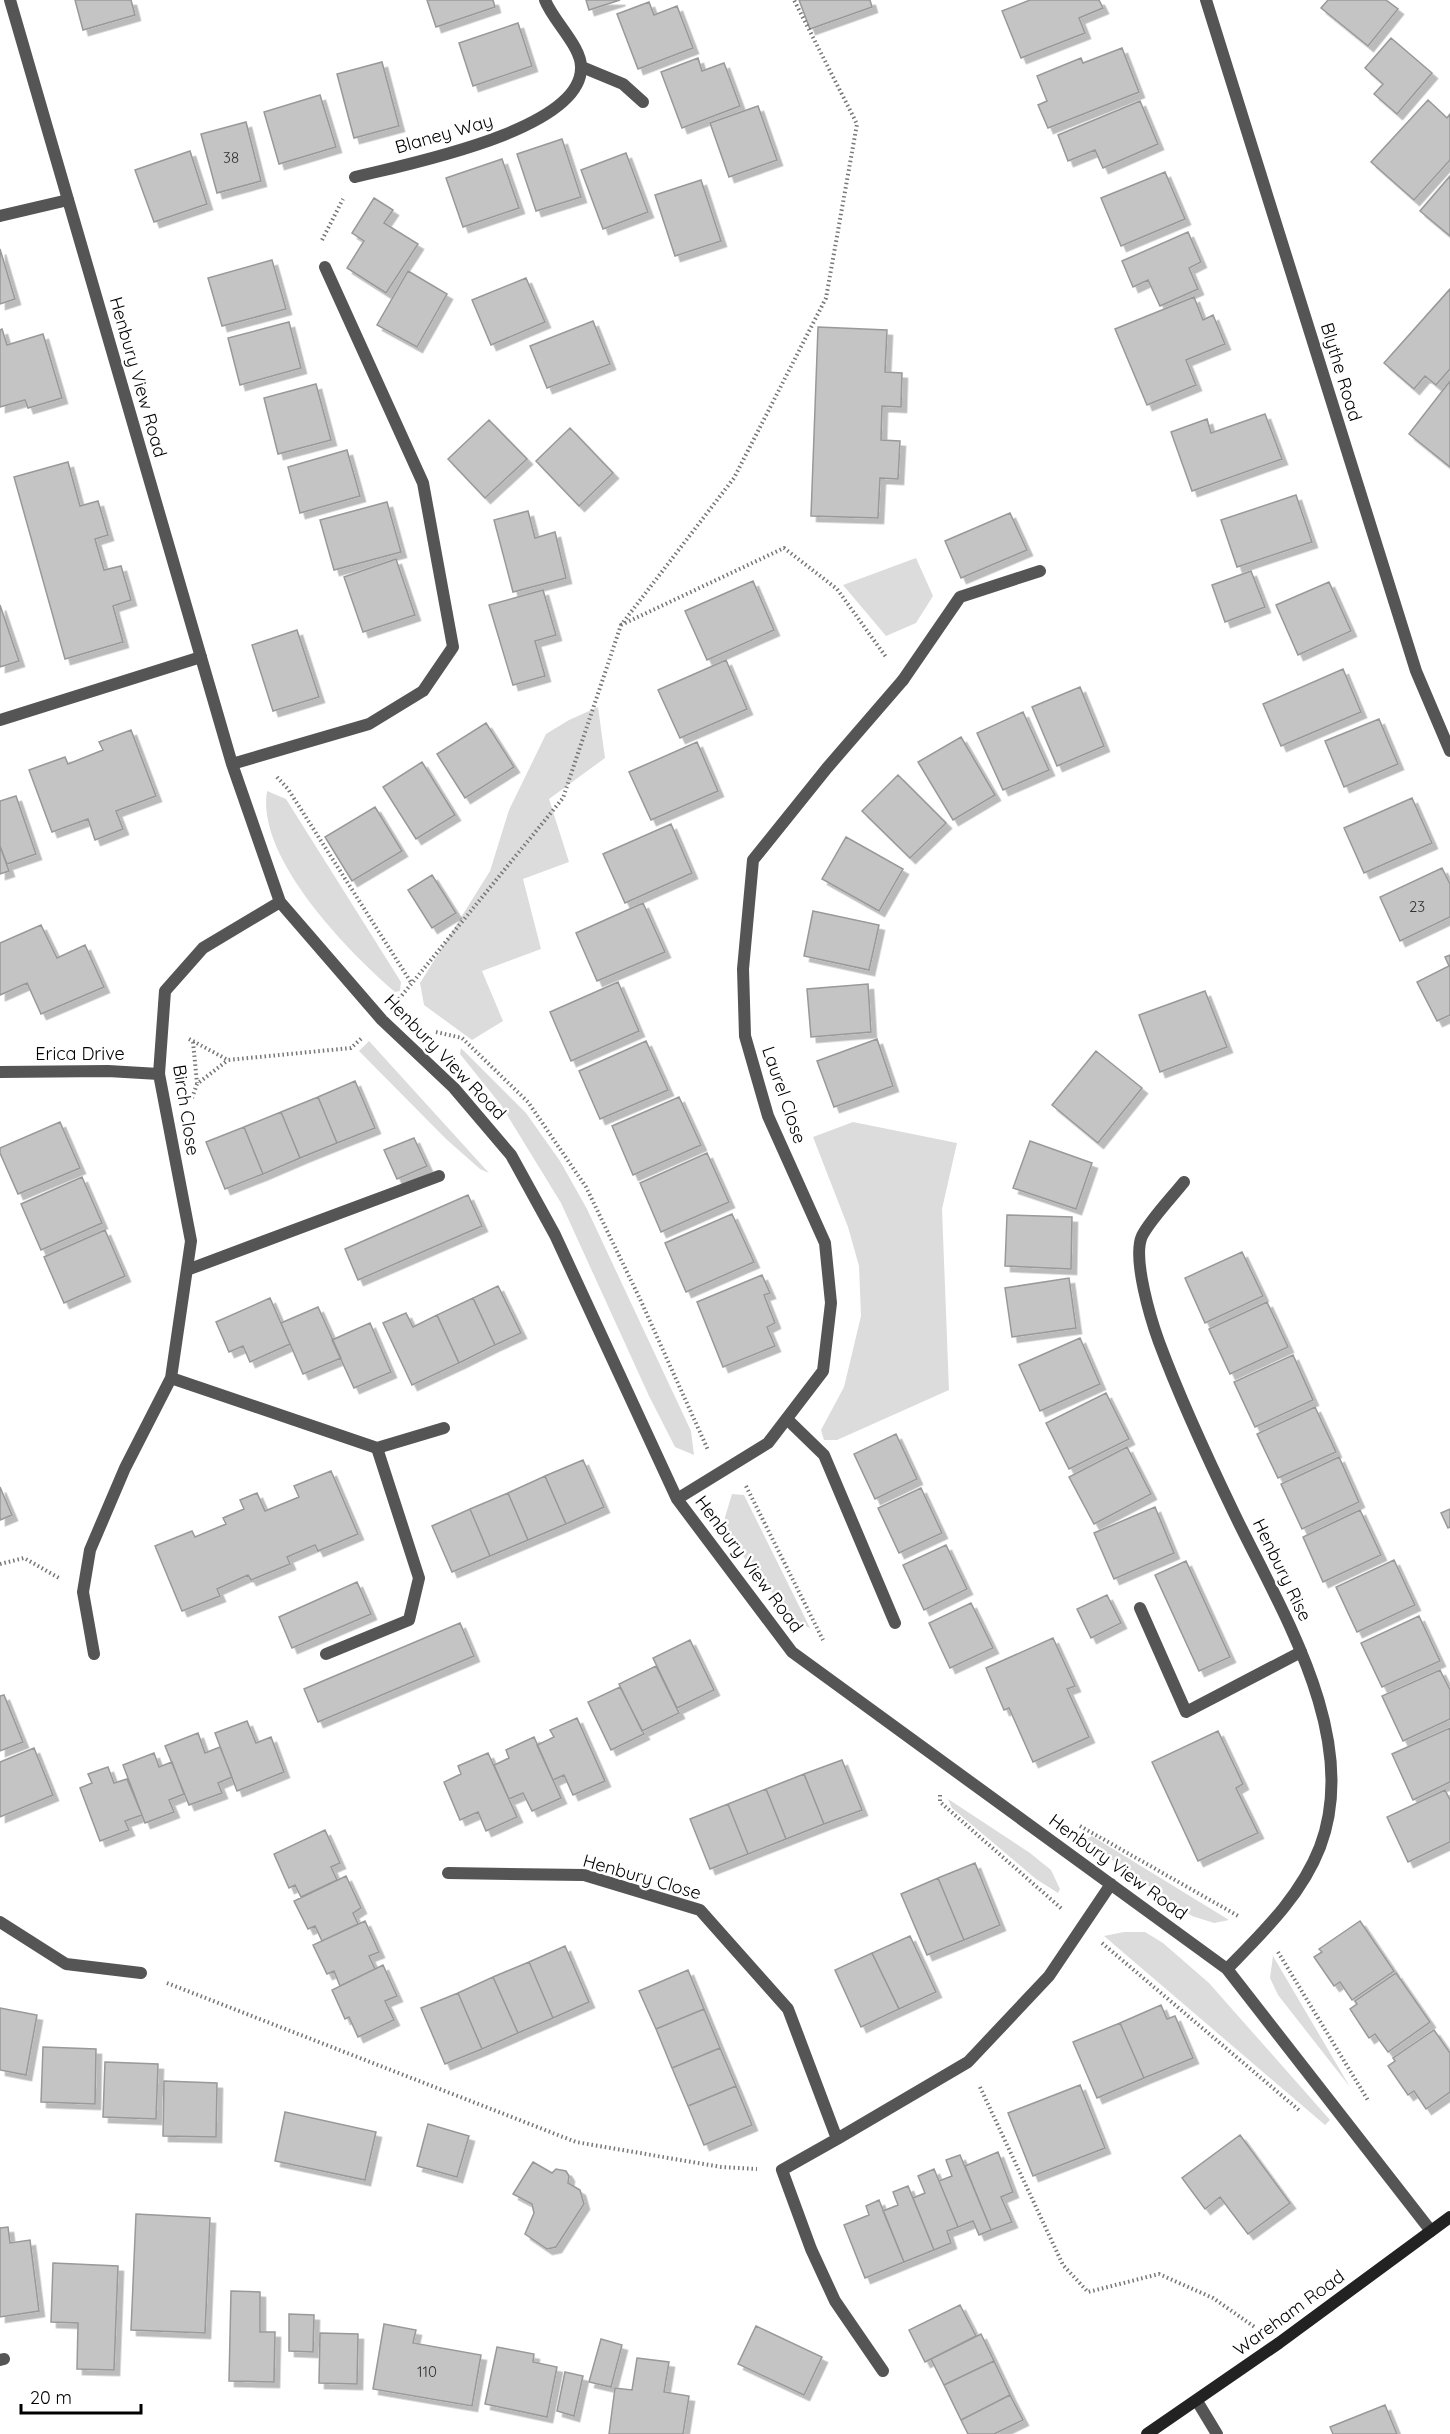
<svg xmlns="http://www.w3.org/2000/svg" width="1450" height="2434" font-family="Quicksand,sans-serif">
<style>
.green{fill:#dcdcdc}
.building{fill:#c4c4c4;stroke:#999;stroke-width:1.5;filter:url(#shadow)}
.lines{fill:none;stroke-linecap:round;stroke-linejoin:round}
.path{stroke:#777;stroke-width:4;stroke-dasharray:1.5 3;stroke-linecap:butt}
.lane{stroke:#555;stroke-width:12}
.street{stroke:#555;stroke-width:12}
.secondary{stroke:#222;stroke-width:12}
.labels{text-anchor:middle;stroke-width:5;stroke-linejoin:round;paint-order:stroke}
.number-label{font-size:15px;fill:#313131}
.street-label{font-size:18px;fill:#000;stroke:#fff}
</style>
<defs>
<filter id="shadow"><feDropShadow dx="5.5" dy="5.5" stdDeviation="0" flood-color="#0004"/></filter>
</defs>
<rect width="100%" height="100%" fill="#fff"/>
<!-- green -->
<path class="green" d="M916 558 933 596 916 623 886 636 843 585Z
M598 707 605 758 549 799 569 862 523 879 541 949 482 971 503 1021 472 1040 424 1005 420 983 490 871 509 810 546 734 569 720Z
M267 791 286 799 401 982 400 991 395 992C348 951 256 858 267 791Z
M369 1041 489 1173 480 1169 446 1139 359 1051Z
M461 1048 526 1113 560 1161 587 1209 691 1431 694 1455 675 1447 649 1396 561 1203 501 1105 460 1054Z
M853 1122 957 1143 942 1209 949 1390 837 1440H824L821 1430 844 1387 861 1316 859 1266 848 1227 813 1137Z
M732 1494 744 1495 810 1628 797 1622 751 1567 725 1531V1517Z
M948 1799 1030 1853 1051 1870 1060 1889 1058 1893 1036 1879 952 1808Z
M1092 1836 1229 1920 1214 1923 1192 1916 1116 1863 1086 1839Z
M1124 1932H1145L1163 1943 1209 1983 1330 2120 1325 2125 1104 1936Z
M1273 1956 1350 2087 1278 1995 1270 1978Z"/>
<!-- building -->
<path class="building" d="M75 0H131L135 15 83 30Z
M427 0H493L495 7 436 27Z
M586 0H620L589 10Z
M799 0H870L872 7 810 29Z
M1030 0H1099L1103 8 1079 18 1085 33 1021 58 1002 11Z
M1328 0H1386L1398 9 1368 46 1321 8Z
M649 2 654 15 677 6 693 48 638 69 617 14Z
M518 23 532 66 473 86 459 43Z
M1391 38 1432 73 1397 114 1374 94 1383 84 1365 68Z
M1122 48 1139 92 1048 128 1038 105 1047 101 1037 76 1081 58 1083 63Z
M698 58 702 71 724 63 740 106 682 128 661 72Z
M382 62 399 126 354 138 337 74Z
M320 95 336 147 279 164 264 112Z
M1428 100 1447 118 1450 114V160L1414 200 1371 162Z
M1140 101 1158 144 1103 168 1095 150 1068 161 1058 135Z
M758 106 777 160 729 177 710 123Z
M246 122 261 181 217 193 201 134Z
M562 139 581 197 536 211 517 154Z
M190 151 207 204 154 222 135 170Z
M626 153 648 212 603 229 581 170Z
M502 159 519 208 463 227 446 178Z
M1165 172 1185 219 1121 246 1101 198Z
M1450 176V236L1420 211Z
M701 180 721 241 675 256 655 195Z
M374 198 393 210 384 223 418 244 386 293 347 268 364 241 352 233Z
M1188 232 1201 262 1189 268 1198 289 1160 306 1148 280 1133 287 1122 261Z
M0 249 15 299 0 304Z
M272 260 286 309 222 326 208 278Z
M408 271 447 294 417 347 377 325Z
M526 278 545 322 491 345 472 300Z
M1450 289V369L1436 385 1425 376 1414 389 1384 363Z
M1194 297 1203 320 1213 315 1225 344 1186 360 1196 385 1147 405 1115 329Z
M593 321 610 364 547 388 530 346Z
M289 322 301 368 240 385 228 338Z
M818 327 887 330 885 372 902 373 901 407 882 406 881 440 900 441 898 479 880 478 878 518 811 516Z
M2 329 7 345 43 334 62 398 28 408 25 400 0 407V330Z
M1450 381V467L1409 434Z
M316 384 331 440 278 454 264 398Z
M1265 414 1282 459 1192 491 1171 432 1207 419 1211 433Z
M489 420 527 459 485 498 448 459Z
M570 428 613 473 579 506 536 461Z
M347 450 360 496 300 513 288 467Z
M68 462 80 506 98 501 108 535 95 539 104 570 121 566 131 600 113 606 123 642 65 659 14 477Z
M1296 495 1312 542 1237 567 1221 520Z
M387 502 401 552 334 570 320 520Z
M528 511 535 538 555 532 566 578 513 592 494 520Z
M1010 513 1027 550 961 578 945 541Z
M396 559 415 615 363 632 344 577Z
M1251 571 1265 607 1225 622 1212 585Z
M753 581 774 630 707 660 685 611Z
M1329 582 1351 631 1298 655 1276 605Z
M543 590 556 635 535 641 545 676 513 685 489 605Z
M0 605 19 661 0 667Z
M297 630 319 697 273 711 252 645Z
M726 660 747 709 680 738 658 690Z
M1343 669 1361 712 1281 746 1263 704Z
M1080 687 1104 746 1057 766 1032 707Z
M1023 712 1049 770 1003 790 977 733Z
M1379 719 1398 764 1344 787 1325 741Z
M486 723 514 767 465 798 437 754Z
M131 730 156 796 116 811 123 829 95 840 88 819 52 832 29 770 65 757 68 764 103 750 99 742Z
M961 737 995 795 953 820 918 762Z
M697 742 718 791 651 820 629 772Z
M422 762 455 815 416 839 383 787Z
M898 775 946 823 910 858 862 811Z
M16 796 36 854 7 864 0 846V801Z
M1412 798 1432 843 1364 873 1344 828Z
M375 807 402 851 352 881 325 837Z
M671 824 692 873 625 903 603 854Z
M846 837 903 869 879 911 822 879Z
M0 846 9 871 0 874Z
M1442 868 1450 884V917L1400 941 1380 897Z
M432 875 456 913 432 928 408 890Z
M643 903 665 952 597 981 576 933Z
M813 911 879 925 869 970 804 956Z
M41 925 57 958 85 945 104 987 41 1014 27 983 0 995V943Z
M1450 955V1015L1437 1021 1417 982 1449 966 1445 957Z
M618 982 639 1031 571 1061 550 1012Z
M868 984 871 1032 811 1037 807 989Z
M1205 991 1227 1047 1160 1072 1139 1015Z
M877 1039 893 1086 834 1107 817 1061Z
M646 1041 668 1090 600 1119 579 1071Z
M1096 1051 1142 1088 1098 1143 1052 1105Z
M355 1081 375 1128 337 1143 318 1097Z
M318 1097 337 1143 300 1158 281 1112Z
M679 1097 701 1145 633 1175 612 1126Z
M281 1112 300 1158 263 1174 244 1127Z
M60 1122 80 1168 18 1194 0 1153V1148Z
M244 1127 263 1174 225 1189 206 1142Z
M414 1138 427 1166 397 1179 384 1150Z
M1030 1141 1092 1163 1076 1209 1013 1188Z
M707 1153 729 1202 661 1232 640 1183Z
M82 1177 102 1223 41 1250 21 1204Z
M468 1195 482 1226 358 1280 345 1249Z
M732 1214 754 1262 686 1292 665 1243Z
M1007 1215 1072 1217 1071 1269 1005 1266Z
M105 1230 125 1276 64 1303 44 1257Z
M1242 1252 1263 1296 1205 1323 1185 1278Z
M762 1275 770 1293 764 1295 775 1323 767 1327 775 1346 723 1367 697 1302Z
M1069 1278 1076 1328 1012 1337 1005 1288Z
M498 1286 521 1333 495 1345 473 1298Z
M270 1298 290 1344 250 1362 243 1346 229 1352 216 1322Z
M473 1298 495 1345 459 1363 437 1315Z
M1267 1302 1288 1347 1230 1374 1209 1329Z
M318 1307 341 1358 303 1374 281 1323Z
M406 1313 413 1327 437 1315 459 1363 412 1385 383 1323Z
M370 1323 391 1372 354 1388 332 1340Z
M1080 1338 1100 1384 1040 1411 1019 1365Z
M1293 1355 1313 1400 1255 1427 1234 1382Z
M1106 1393 1129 1439 1069 1469 1046 1423Z
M1315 1407 1336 1452 1278 1478 1257 1434Z
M896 1434 917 1479 875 1499 854 1454Z
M1127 1447 1151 1494 1094 1524 1069 1477Z
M1339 1457 1359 1502 1302 1529 1281 1484Z
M583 1460 604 1507 566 1524 545 1476Z
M331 1471 358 1534 318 1551 315 1545 287 1557 290 1564 251 1580 248 1575 217 1589 220 1596 182 1611 155 1546 192 1531 195 1537 226 1524 223 1518 244 1509 240 1500 257 1493 265 1511 299 1497 294 1486Z
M545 1476 566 1524 528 1540 508 1493Z
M0 1487 12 1515 0 1520Z
M921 1488 942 1533 899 1553 878 1508Z
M508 1493 528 1540 490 1556 470 1509Z
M1155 1507 1174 1553 1114 1579 1094 1533Z
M470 1509 490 1556 452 1572 432 1526Z
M1450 1509V1527L1448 1528 1441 1513Z
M1360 1510 1381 1555 1323 1582 1303 1537Z
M946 1545 967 1589 924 1610 903 1565Z
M1394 1560 1415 1605 1357 1632 1336 1587Z
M1186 1561 1230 1657 1199 1671 1155 1575Z
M357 1582 371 1614 292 1648 279 1617Z
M1107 1595 1121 1623 1091 1638 1077 1609Z
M971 1603 993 1648 950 1668 929 1623Z
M1419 1616 1440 1661 1382 1687 1361 1643Z
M460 1623 474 1656 318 1722 304 1689Z
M1053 1638 1075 1686 1067 1689 1089 1737 1033 1762 1009 1708 1004 1710 986 1668Z
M690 1640 714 1690 677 1708 653 1658Z
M656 1666 679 1713 642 1731 619 1684Z
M1440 1670 1450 1690V1719L1403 1741 1382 1696Z
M620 1687 644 1734 611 1750 588 1702Z
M4 1695 23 1742 0 1751V1696Z
M577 1718 605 1781 573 1795 564 1775 553 1780 537 1745 554 1737 550 1730Z
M247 1721 256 1743 271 1737 284 1772 237 1791 215 1733Z
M1450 1728V1782L1413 1800 1392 1754Z
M1218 1731 1243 1784 1236 1788 1258 1833 1198 1861 1152 1762Z
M198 1733 205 1753 220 1747 232 1777 218 1783 222 1793 189 1805 165 1746Z
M534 1737 561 1798 532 1811 523 1793 509 1799 494 1765 509 1758 506 1750Z
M34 1748 53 1795 0 1817V1762Z
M154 1753 159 1767 172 1762 184 1794 169 1800 174 1812 145 1823 123 1765Z
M488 1753 517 1817 486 1831 478 1812 460 1820 444 1782 461 1774 458 1766Z
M842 1760 862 1810 824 1824 804 1774Z
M108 1767 114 1783 127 1779 142 1815 125 1821 129 1830 100 1841 80 1788 92 1783 88 1774Z
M804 1774 824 1824 786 1839 766 1789Z
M766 1789 786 1839 748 1854 728 1804Z
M1445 1790 1450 1800V1842L1408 1862 1387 1817Z
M728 1804 748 1854 710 1869 690 1819Z
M325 1830 340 1863 331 1867 337 1880 301 1897 295 1885 289 1888 274 1854Z
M975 1863 1000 1925 964 1940 938 1878Z
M346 1876 361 1908 353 1913 358 1924 322 1941 315 1926 308 1929 294 1901Z
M938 1878 964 1940 927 1955 901 1894Z
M365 1921 379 1952 369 1956 375 1969 340 1986 334 1971 327 1974 313 1945Z
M1360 1921 1394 1971 1352 2000 1340 1982 1334 1986 1314 1957 1322 1952 1319 1949Z
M910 1936 936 1992 899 2009 872 1953Z
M565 1946 589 2002 553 2018 529 1962Z
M872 1953 899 2009 861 2027 835 1970Z
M529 1962 553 2018 518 2033 493 1977Z
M383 1965 397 1996 385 2001 394 2020 358 2037 349 2017 345 2019 332 1990Z
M688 1970 704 2009 656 2029 639 1991Z
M1396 1973 1430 2022 1388 2052 1375 2034 1369 2038 1350 2009 1357 2004 1355 2001Z
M493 1977 518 2033 482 2049 458 1993Z
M458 1993 482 2049 445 2064 421 2008Z
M1161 2005 1167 2019 1175 2016 1193 2058 1144 2078 1120 2023Z
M0 2008 37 2015 26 2075 0 2070Z
M704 2009 720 2048 672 2068 656 2029Z
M1120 2023 1144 2078 1097 2098 1073 2042Z
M1434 2030 1450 2053V2092L1426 2109 1414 2091 1408 2095 1388 2066 1395 2061 1393 2058Z
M43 2047 96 2049 95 2104 41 2102Z
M720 2048 736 2086 688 2106 672 2068Z
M105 2062 158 2064 156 2119 103 2117Z
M164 2081 217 2083 216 2137 163 2136Z
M1080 2085 1105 2148 1033 2176 1008 2113Z
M736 2086 752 2125 704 2145 688 2106Z
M285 2112 376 2132 365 2180 275 2161Z
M428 2124 469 2136 457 2177 417 2166Z
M1240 2135 1290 2203 1248 2234 1220 2197 1205 2209 1182 2178Z
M998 2152 1013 2192 1001 2197 1012 2222 991 2230 965 2166Z
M960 2155 991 2230 979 2235 973 2221 958 2227 939 2181 952 2176 946 2160Z
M533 2162 552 2173 556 2169 566 2171 569 2176 568 2183 580 2190 584 2204 556 2247 547 2249 525 2234 534 2213 532 2204 513 2194Z
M934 2169 958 2227 947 2231 951 2243 934 2250 913 2198 925 2193 918 2176Z
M908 2186 934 2250 904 2262 883 2211 898 2205 893 2192Z
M879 2200 904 2262 865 2278 844 2225 869 2215 866 2206Z
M136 2214 210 2218 205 2333 131 2330Z
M8 2227 10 2243 30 2240 39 2311 0 2317V2228Z
M53 2263 118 2266 114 2370 77 2369 78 2323 51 2322Z
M231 2291 260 2292V2332H275L274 2382 229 2381Z
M960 2305 976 2336 925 2362 909 2330Z
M289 2314 314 2315 313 2352 289 2351Z
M384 2324 416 2330 413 2343 481 2355 472 2406 373 2389Z
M756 2326 822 2357 804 2395 738 2364Z
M320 2333 358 2334 357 2384 319 2383Z
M981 2334 994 2361 944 2385 931 2359Z
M601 2339 622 2345 611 2387 589 2382Z
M497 2347 534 2354 533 2362 557 2367 547 2417 485 2404Z
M637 2358 669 2362 664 2392 689 2396 683 2434H609L615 2388 632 2390Z
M994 2361 1010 2395 961 2420 944 2385Z
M565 2372 583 2376 574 2416 557 2411Z
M1010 2395 1023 2420 994 2434H968L961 2420Z
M1385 2405 1397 2434H1333L1330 2427Z"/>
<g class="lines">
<!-- path -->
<path class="path" d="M322 240 343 199
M621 625 784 548 837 589 886 657
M277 777 288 789 412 984
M399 999 563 798 621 625 734 478 826 298 857 124 794 0
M436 1032 462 1038 528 1102 586 1187 640 1299 708 1450
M189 1039 228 1060 351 1048 363 1037
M193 1042 197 1083
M192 1098 197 1084 228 1060
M746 1486 823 1640
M0 1564 24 1558 59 1578
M940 1795V1802L1062 1909
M1080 1826 1240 1917
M1102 1943 1300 2111
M1278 1952 1369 2102
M167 1983 576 2142 721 2167 757 2169
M980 2087 1063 2265 1088 2292 1159 2274 1213 2298 1256 2328"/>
<!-- lane -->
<path class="lane" d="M0 216 68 200
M903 680 960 597 1040 571
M0 720 201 657
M187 1270 439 1176
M787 1419 824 1455 895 1623
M1140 1608 1186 1712 1301 1652
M326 1654 409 1620 419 1578 377 1448"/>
<!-- street -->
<path class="street" d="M10 0 232 764 280 902 382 1020 454 1088 511 1155 555 1235 677 1499 792 1652 1227 1969 1431 2231
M1206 0 1416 671 1450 751
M582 67 623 84 643 102
M355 177C403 165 581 131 581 68 582 47 553 21 545 0
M232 764 369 724 423 691 453 647 423 483 325 267
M0 1072 108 1071 159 1074
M1184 1182C1172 1197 1150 1220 1142 1236 1132 1258 1151 1320 1159 1342 1181 1401 1207 1457 1234 1513 1280 1609 1362 1737 1320 1847 1301 1896 1263 1932 1227 1969
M171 1378 377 1448 444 1428
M677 1499 768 1443 823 1371 831 1303 825 1243 768 1116 745 1036 743 969 753 860 827 768 903 680
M94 1654 83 1592 90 1550 125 1468 171 1378 191 1241 159 1074 165 991 203 948 280 902
M448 1873 584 1875 700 1910 788 2009 837 2139 968 2062 1049 1976 1111 1884
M0 1922 66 1964 141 1973
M837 2139 782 2170 811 2249 835 2301 883 2371
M0 2360 4 2359
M1197 2401 1217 2434"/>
<!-- secondary -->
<path class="secondary" d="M1147 2434 1279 2343 1450 2217"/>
</g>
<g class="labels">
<!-- number labels -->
<g class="number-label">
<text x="231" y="163">38</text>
<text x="1417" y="912">23</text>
<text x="427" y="2377">110</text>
</g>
<!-- street labels -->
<g class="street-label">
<text transform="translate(444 134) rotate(-16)" y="6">Blaney Way</text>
<text transform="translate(1341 372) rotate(73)" y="6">Blythe Road</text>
<text transform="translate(138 377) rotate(74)" y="6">Henbury View Road</text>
<text x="80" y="1060">Erica Drive</text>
<text transform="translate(445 1057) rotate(46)" y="6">Henbury View Road</text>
<text transform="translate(784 1095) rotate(71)" y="6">Laurel Close</text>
<text transform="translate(186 1110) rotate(81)" y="6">Birch Close</text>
<text transform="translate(749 1564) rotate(53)" y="6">Henbury View Road</text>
<text transform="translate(1282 1570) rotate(64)" y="6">Henbury Rise</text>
<text transform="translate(1118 1867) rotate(36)" y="6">Henbury View Road</text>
<text transform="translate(642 1877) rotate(16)" y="6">Henbury Close</text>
<text transform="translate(1289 2313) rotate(-36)" y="6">Wareham Road</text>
</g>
</g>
<!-- scale -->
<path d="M21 2404v9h120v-9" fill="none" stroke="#000000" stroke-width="3"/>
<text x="30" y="2404" font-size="18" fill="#000000" stroke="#ffffff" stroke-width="4.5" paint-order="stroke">20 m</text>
</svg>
